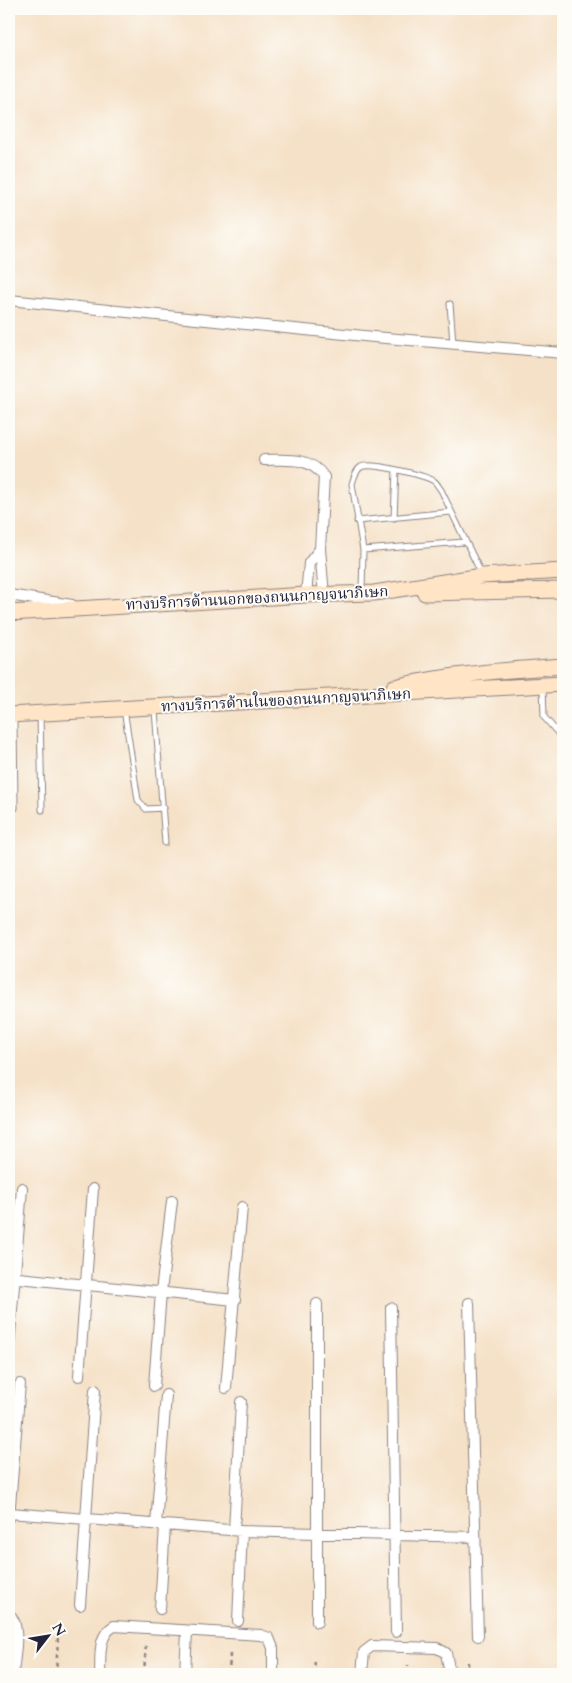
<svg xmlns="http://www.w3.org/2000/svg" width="572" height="1683" font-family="Cardo,'Noto Serif Thai',serif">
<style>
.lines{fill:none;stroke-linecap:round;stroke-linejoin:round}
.lane-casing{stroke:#8c8281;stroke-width:7}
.street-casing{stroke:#8c8281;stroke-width:12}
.secondary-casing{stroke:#8c8281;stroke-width:17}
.path{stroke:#8c8281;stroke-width:2.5;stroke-dasharray:4 4;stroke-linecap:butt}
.lane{stroke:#fff;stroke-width:5}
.street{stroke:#fff;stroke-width:10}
.secondary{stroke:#ffe4c6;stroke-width:15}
.labels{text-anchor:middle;stroke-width:4;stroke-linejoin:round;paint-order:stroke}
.street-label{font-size:15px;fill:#22223b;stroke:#fdfcf7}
</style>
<rect width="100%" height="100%" fill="#fdfcf7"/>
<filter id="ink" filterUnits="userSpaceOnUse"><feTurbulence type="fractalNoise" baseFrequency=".02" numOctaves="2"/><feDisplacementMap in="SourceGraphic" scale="10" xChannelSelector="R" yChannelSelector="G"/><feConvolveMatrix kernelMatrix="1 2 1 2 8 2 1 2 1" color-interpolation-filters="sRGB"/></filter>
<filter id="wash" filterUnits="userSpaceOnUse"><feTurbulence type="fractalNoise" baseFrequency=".0096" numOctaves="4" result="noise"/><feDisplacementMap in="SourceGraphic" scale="20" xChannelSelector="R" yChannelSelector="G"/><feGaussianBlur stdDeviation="1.12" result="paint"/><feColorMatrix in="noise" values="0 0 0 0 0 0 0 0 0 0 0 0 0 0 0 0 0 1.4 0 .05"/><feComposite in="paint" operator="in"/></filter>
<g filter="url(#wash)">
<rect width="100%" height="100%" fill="#f5e1c7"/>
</g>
<g filter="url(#ink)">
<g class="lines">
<defs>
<path id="lane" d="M450 304 453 343
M394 518 396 470
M357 521 451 512
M363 550 464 542
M362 591 363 550 352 484C354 478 355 471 361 467 370 462 424 475 434 481 437 483 439 488 441 490L481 573
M543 686 544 717 563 739
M124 709 138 800 146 809 164 808
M155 710 165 843
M40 714 42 810
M14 721 15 808"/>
<path id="street" d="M9 300 374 337 563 353
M264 460C287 460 310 456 324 477L320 549 324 595
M9 595 72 605
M306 595 309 563 320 549
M9 1277 235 1300
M469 1303 478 1636
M317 1304V1622
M391 1308 396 1632
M9 1346 22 1188
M79 1376 93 1189
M154 1386 161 1292 172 1201
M226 1388 242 1207
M9 1513 242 1531 475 1537
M9 1517 20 1384
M156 1525 166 1395
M234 1530 241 1402
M80 1605 95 1390
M160 1609 165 1525
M9 1614C22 1625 14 1658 13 1674
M238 1621 242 1531
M100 1674C101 1657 97 1636 114 1626L261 1635 269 1638 273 1648V1674
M185 1674 187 1631
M362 1674 364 1652 372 1646 437 1648 446 1653 450 1674"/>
<path id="secondary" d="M425 593 563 590
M9 613 306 595 374 593 482 576 563 571
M394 687C450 674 506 670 563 666
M9 715 563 684"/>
</defs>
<!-- lane casing -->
<use href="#lane" class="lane-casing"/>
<!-- street casing -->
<use href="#street" class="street-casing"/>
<!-- secondary casing -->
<use href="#secondary" class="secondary-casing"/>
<!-- path -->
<path class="path" d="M56 1674 58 1636
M144 1674 146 1643
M229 1674 230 1654
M314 1674 315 1659
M408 1674V1665
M468 1674V1660"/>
<!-- lane -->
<use href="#lane" class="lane"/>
<!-- street -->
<use href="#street" class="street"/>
<!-- secondary -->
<use href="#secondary" class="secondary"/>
</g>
</g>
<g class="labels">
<!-- street labels -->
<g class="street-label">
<text transform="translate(257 598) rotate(-3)" y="5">ทางบริการด้านนอกของถนนกาญจนาภิเษก</text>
<text transform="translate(286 700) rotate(-3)" y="5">ทางบริการด้านในของถนนกาญจนาภิเษก</text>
</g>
</g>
<!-- margin -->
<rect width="572" height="1683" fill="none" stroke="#fdfcf7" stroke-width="30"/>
<!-- north arrow -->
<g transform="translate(48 1636) rotate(59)" stroke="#fdfcf7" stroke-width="4" paint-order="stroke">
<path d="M0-4L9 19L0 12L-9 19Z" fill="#22223b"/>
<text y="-8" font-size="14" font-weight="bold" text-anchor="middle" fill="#22223b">N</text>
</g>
</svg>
